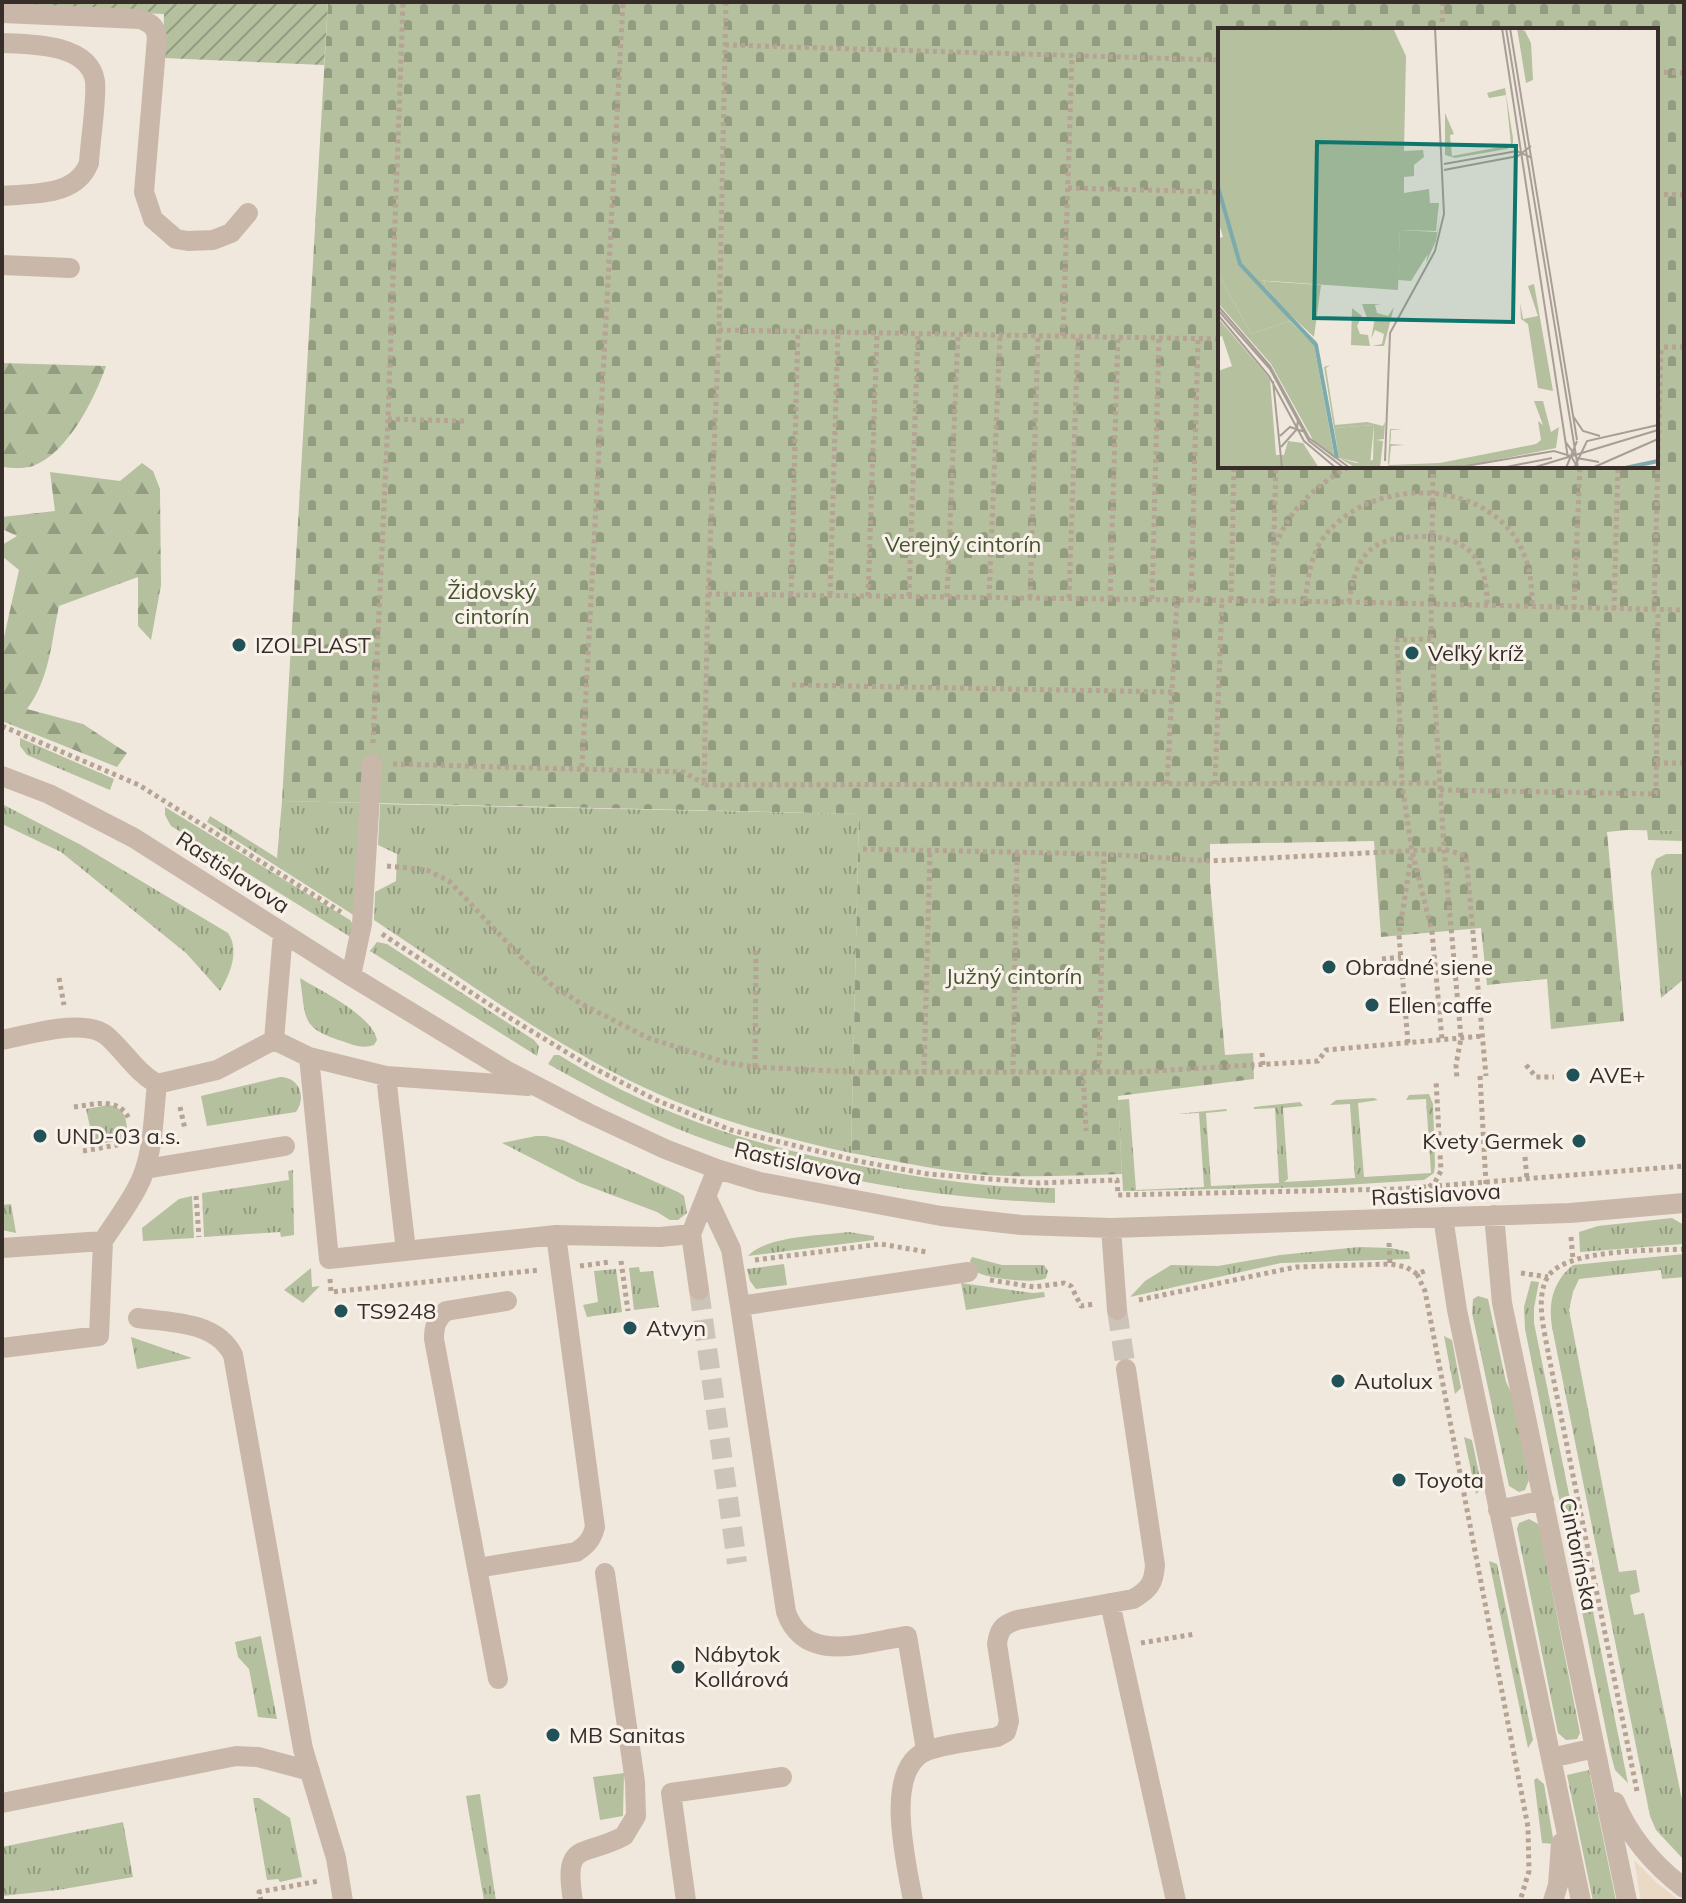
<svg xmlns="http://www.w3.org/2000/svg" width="1686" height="1903" font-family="Mulish,sans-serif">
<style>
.grass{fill:url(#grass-tufts)}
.forest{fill:url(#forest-firs)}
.cemetery{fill:url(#cemetery-stones);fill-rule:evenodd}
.garden{fill:url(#garden-furrows)}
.plaza{fill:#e9d9c5}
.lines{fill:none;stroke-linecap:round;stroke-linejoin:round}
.minor-tunnel{stroke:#ccc3b9;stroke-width:20;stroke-dasharray:20 10;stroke-linecap:butt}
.path{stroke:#b5a394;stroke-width:5;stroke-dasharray:4 4;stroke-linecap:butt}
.minor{stroke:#c9b8aa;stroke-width:20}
.poi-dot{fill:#205257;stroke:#f9f2ea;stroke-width:3}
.labels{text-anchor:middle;stroke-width:6;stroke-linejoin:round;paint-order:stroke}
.park-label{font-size:22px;fill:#46542e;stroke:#f9f2ea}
.poi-label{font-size:22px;fill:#372e29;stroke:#f9f2ea;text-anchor:start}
.street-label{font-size:22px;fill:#372e29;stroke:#f9f2ea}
.inset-river{fill:none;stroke:#7dabad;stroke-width:4}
.inset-road{fill:none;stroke:#a79e95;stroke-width:2}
.view{fill:#0f766e;fill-opacity:0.15;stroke:#0f766e;stroke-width:4}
.inset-edge{fill:none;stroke:#372e29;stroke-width:4}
</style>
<defs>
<pattern id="grass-tufts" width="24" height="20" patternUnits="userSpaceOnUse" patternTransform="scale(2)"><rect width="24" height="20" fill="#b4c09e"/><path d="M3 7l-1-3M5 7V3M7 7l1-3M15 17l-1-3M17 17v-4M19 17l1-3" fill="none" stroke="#939c81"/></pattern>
<pattern id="forest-firs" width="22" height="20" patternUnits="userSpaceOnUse" patternTransform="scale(2)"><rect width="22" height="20" fill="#b4c09e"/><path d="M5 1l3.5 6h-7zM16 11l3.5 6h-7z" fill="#939c81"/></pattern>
<pattern id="cemetery-stones" width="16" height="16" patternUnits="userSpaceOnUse" patternTransform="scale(2)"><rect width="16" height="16" fill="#b4c09e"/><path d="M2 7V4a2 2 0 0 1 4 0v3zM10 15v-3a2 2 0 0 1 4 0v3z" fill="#939c81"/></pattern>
<pattern id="garden-furrows" width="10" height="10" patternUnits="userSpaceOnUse" patternTransform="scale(2)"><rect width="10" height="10" fill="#b4c09e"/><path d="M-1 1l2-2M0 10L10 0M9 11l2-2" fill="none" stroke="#939c81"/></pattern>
</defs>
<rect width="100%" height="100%" fill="#f1e8dd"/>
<!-- grass -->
<path class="grass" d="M20 738 114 779 110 790 27 755 20 746Z
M282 801 366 803 355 916 207 822 210 816 277 858Z
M2 804 81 845 228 933C240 950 230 975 220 991L186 953 61 852 2 824Z
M380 804 859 814 851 1153C779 1137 710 1119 643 1087 548 1042 462 978 374 920L375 892 396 881 397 854 378 845Z
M165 807 350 920 353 924 352 938 171 826 165 815Z
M1647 830 1684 831V841L1648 840Z
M1666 854H1684V979L1661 998 1651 872 1656 859Z
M377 942 387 944 534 1040 539 1046 537 1056 370 951Z
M300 978C321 991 372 1015 377 1040L374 1045C362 1049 353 1045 342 1041 300 1028 306 1018 300 978Z
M554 1055H559C654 1114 751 1145 861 1166 926 1179 988 1188 1055 1188V1203C932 1198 788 1175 673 1127 630 1109 589 1087 548 1064Z
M280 1077C299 1077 307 1097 296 1112L207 1126 201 1096Z
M1429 1094 1433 1104 1435 1166 1434 1173 1424 1180 1312 1187 1123 1191 1118 1100 1129 1099 1136 1190 1204 1187 1199 1113 1177 1114 1226 1109 1227 1111 1206 1113 1211 1186 1279 1183 1275 1108 1254 1109V1107L1300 1102 1303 1106 1283 1108 1288 1179 1284 1182 1355 1178 1350 1104 1330 1105 1336 1100 1374 1098 1378 1100 1358 1103 1364 1177 1431 1173 1426 1099 1406 1100 1409 1095Z
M108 1105C124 1107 127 1118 127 1132L120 1140 94 1145 86 1109Z
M536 1136H546L563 1140 678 1192 684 1196 687 1213 678 1220H670L657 1212 580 1183 502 1143Z
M293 1170 294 1235 281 1237 280 1232 204 1237 202 1193 289 1180 288 1171Z
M192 1196 194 1238 143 1241 142 1228 179 1199Z
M11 1204 16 1233 2 1230V1205Z
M1672 1218 1684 1225V1244L1580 1252 1579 1232 1598 1226Z
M849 1232 874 1236V1240L748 1256C768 1235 821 1236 849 1232Z
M1359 1247 1391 1248 1409 1252 1410 1259 1281 1263 1130 1297 1145 1281 1171 1265 1218 1266 1280 1255Z
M1684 1254V1277L1662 1279 1661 1270 1579 1279 1573 1292 1569 1310 1619 1572 1636 1570 1640 1592 1630 1595 1634 1615 1644 1613 1684 1810V1860L1656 1830 1650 1816 1552 1327C1548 1303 1553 1281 1573 1265Z
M972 1257 1002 1265H1044L1048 1271 1046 1278C1037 1284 987 1279 977 1272 973 1269 972 1265 970 1261Z
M784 1264 787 1285 756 1289 750 1281 747 1269Z
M639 1267 640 1272 653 1271 659 1307 634 1310 629 1268Z
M311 1268 312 1287 320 1286 303 1303 284 1290Z
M616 1269 622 1312 587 1317 583 1305 598 1302 594 1271Z
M1531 1281 1539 1282 1534 1308V1323L1628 1783 1615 1770 1611 1755 1525 1329 1524 1307Z
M961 1283 1033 1293 1044 1292 1045 1297 966 1310Z
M1478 1296 1488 1299 1506 1382 1512 1394 1529 1480 1525 1490 1519 1492 1509 1486 1472 1313 1473 1299Z
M1444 1336 1452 1340 1461 1388 1455 1394Z
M131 1337 192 1358 137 1369Z
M1464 1437 1472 1440 1482 1488 1476 1494Z
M1529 1519 1538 1524 1540 1530 1580 1733 1577 1739 1566 1740 1558 1733 1517 1529 1519 1523Z
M1489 1561 1497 1564 1533 1740 1528 1748Z
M261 1636V1637L277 1719 258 1717 249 1669 238 1657 235 1642Z
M1589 1770 1616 1901H1593L1567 1775Z
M624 1773 623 1816 600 1820 593 1777Z
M1537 1778 1544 1784 1554 1844 1542 1843 1534 1780Z
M480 1794 496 1901H484L466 1796Z
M253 1798H259L290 1818 302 1877 280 1882 278 1879 267 1880Z
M123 1822 133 1877 58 1890 2 1896V1847Z"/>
<!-- forest -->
<path class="forest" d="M2 363 106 366C95 398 68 453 33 466 24 469 11 468 2 467Z
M142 463 153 471 160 489 161 585 151 640 138 626V577L59 606C51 643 50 678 27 709L83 724 127 753 117 767 2 721V646L19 570 2 556V545L17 536 2 529V517L55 511 50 472 120 481Z"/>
<!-- cemetery -->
<path class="cemetery" d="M328 2H1684V831L1627 830 1607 832 1624 1021 1551 1029 1547 979 1487 985 1481 928 1381 937 1374 841 1210 844V882L1225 1055 1253 1053 1254 1079 1118 1096 1122 1174C1077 1175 1031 1178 986 1175 940 1171 896 1161 851 1153L859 814 282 801ZM1220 30H1656V466H1220Z"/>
<!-- garden -->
<path class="garden" d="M2 2H328L324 65 163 58 164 14 2 7Z"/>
<!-- plaza -->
<path class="plaza" d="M1634 1860 1657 1883 1680 1901H1641Z"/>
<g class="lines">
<!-- minor-tunnel -->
<path class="minor-tunnel" d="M699 1290 737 1563
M1117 1310 1126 1369"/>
<!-- path -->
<path class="path" d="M726 2 719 330 708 594 704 785 1439 783
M1442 30 1443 2
M725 45 1220 60
M1656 72 1684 73
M1068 188 1220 192
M1656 194 1684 195
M719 330 1220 339
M1063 336 1072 55
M1656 347H1684
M388 419 465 421
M1433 466 1431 639 1444 849 1461 1038 1456 1065 1457 1079
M1276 545C1289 509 1318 484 1350 466
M708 594 1349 602 1684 610
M791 595 798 331
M830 595 838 332
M868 596 877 333
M909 596 918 334
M947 597 958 334
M989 597 1000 335
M1030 598 1038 336
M1069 598 1078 336
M1110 599 1118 337
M1152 599 1159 338
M1191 600 1198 339
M1231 600 1234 466
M1272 601 1276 466
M1305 601C1308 579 1310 556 1324 537 1370 475 1491 477 1523 552 1531 570 1532 588 1532 607
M1349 602C1352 584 1355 565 1369 551 1379 541 1395 538 1409 537 1460 533 1488 551 1487 605
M1574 608 1580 466
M1614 609 1618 466
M1654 610 1661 347
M1431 639 1397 640 1402 784 1412 851 1432 932 1442 1039
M792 685 1172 692
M2 726 139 785 341 912
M373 743 388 419 403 2
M1656 763H1684
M393 764 684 772 704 784
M582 767 623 2
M1167 784 1177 600
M1215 784 1222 600
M1440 790 1656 794 1658 610
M863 849 1104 854
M387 866 427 870 449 881 522 958 552 985 580 1003 648 1038 727 1063 755 1067 853 1072H1138L1318 1061 1326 1050 1483 1036
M382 934 510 1018 586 1064 656 1100 731 1130 858 1161 928 1174 1039 1183 1117 1180 1118 1195 1399 1189 1684 1166
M1382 959 1401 957
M59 978 64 1005
M1388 1003 1405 1002
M1408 1043 1399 935 1411 857
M1262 1053 1263 1065
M1526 1065 1536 1077H1554
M755 1067 756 950
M1083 1072 1086 1131
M1099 1072 1104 854 1210 861 1444 849 1466 856 1486 1076
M924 1073 930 850
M1013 1073 1017 852
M1480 1076 1486 1184
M74 1107C96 1104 120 1096 130 1121
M180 1107 185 1129
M83 1151 117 1145 127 1138
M1525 1157 1527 1180
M1429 1187 1435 1182 1441 1171 1436 1080
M196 1196 199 1237
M1571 1237 1573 1260
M1389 1243 1390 1264
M755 1260 881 1244 927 1252
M621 1261 628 1311
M580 1266 610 1262
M1521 1273 1548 1277
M1417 1274 1425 1291 1528 1827 1529 1871 1520 1901
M330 1279 331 1292 539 1270
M990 1280 1034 1287 1064 1283 1071 1286 1081 1306 1094 1304
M1139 1300 1296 1267 1390 1264 1406 1267 1417 1274 1427 1270
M1141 1643 1195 1634
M1637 1791 1549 1357C1545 1333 1535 1300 1547 1278 1564 1248 1653 1251 1684 1249
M261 1901 259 1892 319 1881"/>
<!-- minor -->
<path class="minor" d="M2 13 140 19C150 23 155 25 157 37L144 192 153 219 176 239 188 241 213 240 231 233 248 213
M2 43C29 44 89 43 95 81 97 100 90 142 89 163 76 197 33 193 2 196
M2 265 70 268
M2 776 49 794 134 838 351 976 509 1072 588 1113 665 1149 717 1169 760 1182 941 1216 1021 1225 1111 1228 1570 1213 1684 1203
M351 976 362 924 372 764
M2 1040C29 1035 85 1017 107 1036 125 1052 136 1072 157 1084L217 1070 274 1040 283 933
M274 1040 309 1057 386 1076 528 1086
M309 1057 329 1259 556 1235 660 1237 691 1234
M386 1076 406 1251
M145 1169 285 1146
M707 1198 731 1249 740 1306 968 1272
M1494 1215 1502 1303 1627 1901
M1443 1217 1457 1310 1581 1901
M1111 1228 1117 1310
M2 1248 103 1241C114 1224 127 1207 137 1188 154 1157 153 1118 157 1084
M699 1290 691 1234 717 1169
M507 1301 446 1311C436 1319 434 1327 434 1339L477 1568 576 1552C587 1545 592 1539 595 1527L556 1235
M740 1306 786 1612C805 1666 864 1642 907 1636L926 1750
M138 1318C172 1323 216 1321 233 1355L303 1749 336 1858 343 1901
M2 1348 99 1336 103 1241
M1498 1510 1544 1500
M477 1568 498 1679
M1110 1603 1176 1901
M1551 1758 1595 1748
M1615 1802C1629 1836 1654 1865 1684 1888
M2 1803 236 1756 258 1757 310 1771
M573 1901C563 1839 583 1858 624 1836L636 1816 635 1782 605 1573
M686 1901 671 1793 782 1777
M913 1901C907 1865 881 1766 929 1750 950 1743 975 1741 997 1737L1006 1732 1009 1721 997 1644C999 1629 1003 1625 1017 1620L1133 1599C1149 1590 1154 1583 1155 1565L1126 1369
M1553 1901 1558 1885 1561 1843"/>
</g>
<!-- markers -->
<g class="poi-dot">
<circle cx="239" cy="645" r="8"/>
<circle cx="1412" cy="653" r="8"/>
<circle cx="1329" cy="967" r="8"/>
<circle cx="1372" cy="1005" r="8"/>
<circle cx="1573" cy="1075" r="8"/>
<circle cx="40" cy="1136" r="8"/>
<circle cx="1579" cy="1141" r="8"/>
<circle cx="341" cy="1311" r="8"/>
<circle cx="630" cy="1328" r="8"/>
<circle cx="1338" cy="1381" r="8"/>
<circle cx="1399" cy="1480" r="8"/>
<circle cx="678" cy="1667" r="8"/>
<circle cx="553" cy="1735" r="8"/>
</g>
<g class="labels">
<!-- park labels -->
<g class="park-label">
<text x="963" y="552">Verejný cintorín</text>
<text x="492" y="599">Židovský<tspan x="492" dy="25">cintorín</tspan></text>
<text x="1014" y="984">Južný cintorín</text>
</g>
<!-- poi labels -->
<g class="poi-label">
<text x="255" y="653">IZOLPLAST</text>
<text x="1428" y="661">Veľký kríž</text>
<text x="1345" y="975">Obradné siene</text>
<text x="1388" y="1013">Ellen caffe</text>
<text x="1589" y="1083">AVE+</text>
<text x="56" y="1144">UND-03 a.s.</text>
<text x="1563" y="1149" text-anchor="end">Kvety Germek</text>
<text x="357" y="1319">TS9248</text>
<text x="646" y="1336">Atvyn</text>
<text x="1354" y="1389">Autolux</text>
<text x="1415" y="1488">Toyota</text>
<text x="694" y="1662">Nábytok<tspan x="694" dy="25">Kollárová</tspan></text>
<text x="569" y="1743">MB Sanitas</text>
</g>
<!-- street labels -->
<g class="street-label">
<text transform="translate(233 872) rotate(33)" y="8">Rastislavova</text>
<text transform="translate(798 1163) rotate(13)" y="8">Rastislavova</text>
<text transform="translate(1436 1194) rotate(-3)" y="8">Rastislavova</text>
<text transform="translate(1579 1554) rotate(78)" y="8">Cintorínska</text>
</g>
</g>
<!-- overview -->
<g transform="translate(1218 28)">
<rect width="440" height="440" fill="#f1e8dd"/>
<path d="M299 0 307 3 313 15 315 52 308 55ZM287 60 295 110V115L289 121 237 130 227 127V85L236 106 232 107 234 128 293 117 288 67 271 70 269 65ZM223 182 218 213 208 235 210 226 193 253 180 252 182 202 219 204ZM316 256 330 335 335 363 320 360 310 296 303 291 302 274 305 291 320 288 310 258ZM0 290 52 351 58 427H66L70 413 85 415 101 440H0V343L14 338 4 308 0 309ZM112 337 108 340 117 397 149 394 165 398 167 394 166 411 158 412 165 413 162 440H138L121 430 138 435 155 432 156 397 116 400 106 339ZM316 373H325L333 404 341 399 338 420 248 438 171 439 170 435 172 401H185L173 402V409H187H173L172 416 187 417 173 418 171 437 222 435 318 416 323 412 320 393 325 397Z" fill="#b4c09e"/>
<path d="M0 92 13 205 5 209 0 192ZM18 244 46 253 51 267 99 314 121 433 99 323 90 309ZM144 276H163L157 277 159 285 170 288 176 279 166 318H154L164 316 166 306 157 302 153 311 157 290 150 293ZM134 280 144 288 139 298 142 306 150 307 152 318 133 317Z" fill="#b4c09e"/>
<path d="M0 0H175L188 28 186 123 205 122 206 129 196 137V148L186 149V165L211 161 212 175H221L218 203 182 202 180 262 36 252 72 293 33 306 0 245V211L13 205 0 147Z" fill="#b4c09e"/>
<path d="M0 245 33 306 72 293 96 317 117 431 95 412 53 336 0 275ZM46 253 103 257 96 309 51 267ZM156 397 152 437 121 430 116 400Z" fill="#b4c09e"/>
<path class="inset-river" d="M0 159 22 236 98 317 119 430M407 440 440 433"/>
<path class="inset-road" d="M284 0 350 430M288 0 360 440M292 0 359 412M226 136 299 123 314 130M226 142 300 128 313 118M0 278 52 338 91 410 132 440M0 282 52 341 91 413 126 440M0 287 51 348 86 413 118 440M55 353 64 440M355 388 365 403 382 408M62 408 72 399 87 404M347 413 359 430 381 434M63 419 79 401 80 390M167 433 172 305 217 223 226 186 217 0M186 440 248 438 336 423 353 428 360 440M283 440 334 430M314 440 440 402M348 440 359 413M356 440 369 413 440 397M374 440 440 411"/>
<path class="view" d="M99 114 298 118 295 294 96 290Z"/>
<rect width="440" height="440" class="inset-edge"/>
</g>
<!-- border -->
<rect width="1686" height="1903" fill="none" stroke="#372e29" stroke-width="8"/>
</svg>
